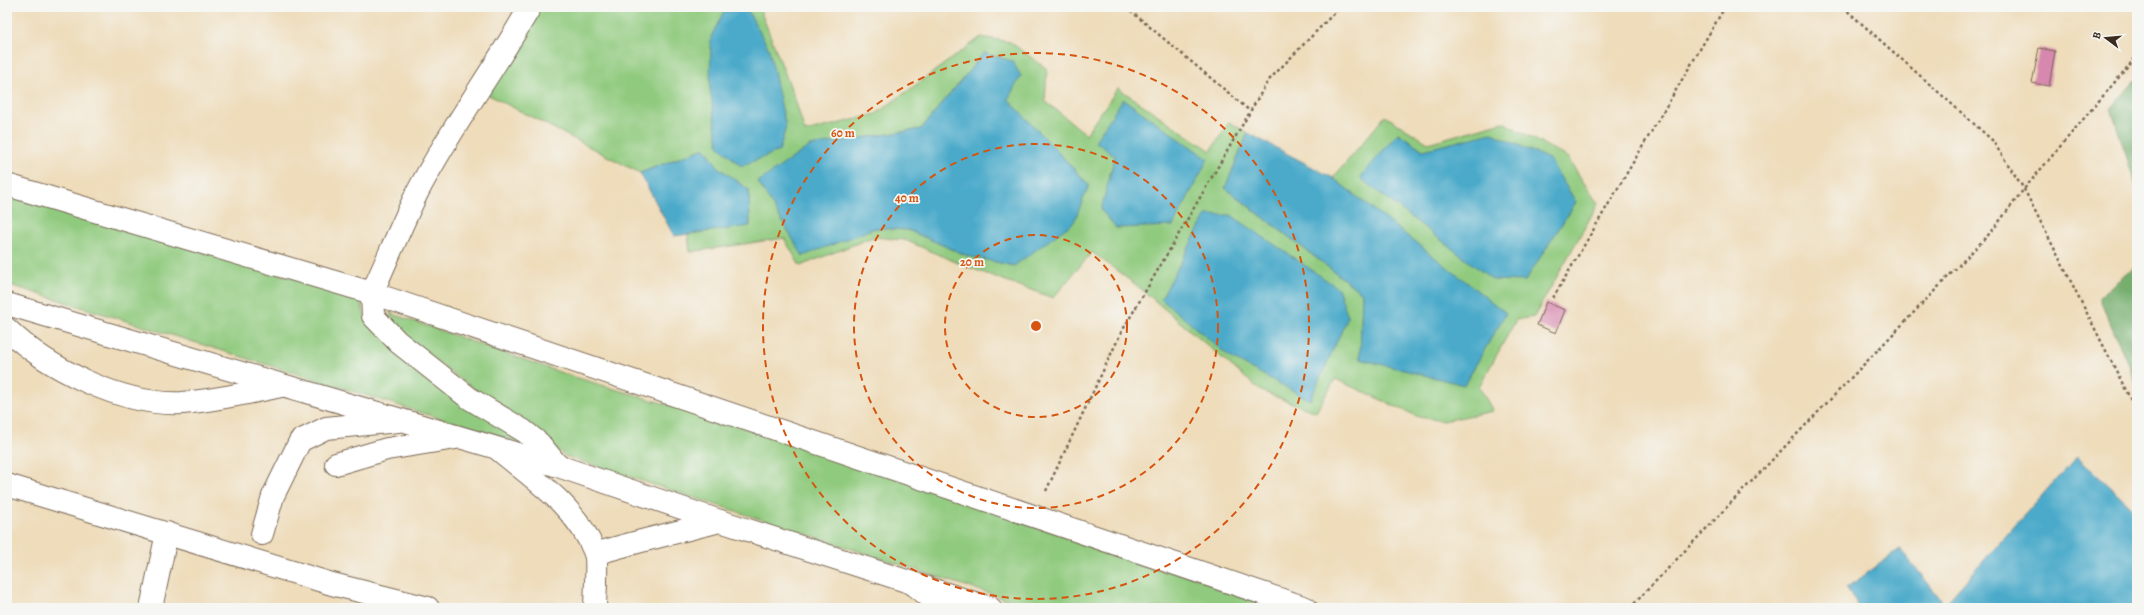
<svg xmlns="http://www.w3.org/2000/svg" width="2144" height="615" font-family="Alegreya,serif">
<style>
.green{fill:#90ca7e;stroke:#667a4e;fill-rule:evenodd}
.forest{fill:#74ae6d;stroke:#586c46}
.water{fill:#4baaca;stroke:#436a74}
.building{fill:#d788ae}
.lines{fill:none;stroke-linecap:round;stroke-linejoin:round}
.minor-casing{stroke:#7a6855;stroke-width:24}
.major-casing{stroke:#7a6855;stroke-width:24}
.path{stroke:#7a6855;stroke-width:2.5;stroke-dasharray:3 3;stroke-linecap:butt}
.minor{stroke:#fff;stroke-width:22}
.major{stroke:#fff;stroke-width:22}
.ring{fill:none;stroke:#d7540e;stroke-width:2;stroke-dasharray:7 5}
.centre{fill:#d7540e;stroke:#f6f6f2;stroke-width:2}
.ring-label{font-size:12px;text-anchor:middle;font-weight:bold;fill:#d7540e;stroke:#f6f6f2;stroke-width:3.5;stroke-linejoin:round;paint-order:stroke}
</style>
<rect width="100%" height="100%" fill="#f6f6f2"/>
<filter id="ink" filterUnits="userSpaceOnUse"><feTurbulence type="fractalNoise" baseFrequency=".025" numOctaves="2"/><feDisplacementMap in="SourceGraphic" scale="8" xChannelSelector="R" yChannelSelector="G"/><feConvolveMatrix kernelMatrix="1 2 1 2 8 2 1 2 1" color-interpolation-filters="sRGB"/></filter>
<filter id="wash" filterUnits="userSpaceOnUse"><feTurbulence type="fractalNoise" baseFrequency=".012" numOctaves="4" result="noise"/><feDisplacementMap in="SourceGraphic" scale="16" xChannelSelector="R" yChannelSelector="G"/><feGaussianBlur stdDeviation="0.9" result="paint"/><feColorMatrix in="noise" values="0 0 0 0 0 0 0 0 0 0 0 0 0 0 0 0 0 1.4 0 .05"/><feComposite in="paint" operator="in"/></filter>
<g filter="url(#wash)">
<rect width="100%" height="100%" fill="#eedcba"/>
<!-- green -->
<path class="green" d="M537 7H637L645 9 658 7H759L795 99 805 132 876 114 981 37 1010 42 1047 69 1045 101 1086 134 1118 88 1211 151 1229 122 1248 133 1225 188 1362 293 1360 359 1505 313 1333 178 1385 116 1428 143 1503 122 1567 157 1598 204 1534 317 1516 320 1479 387 1493 411 1443 421 1419 417 1335 379 1316 412 1261 391 1140 288 1092 252 1053 298 965 266 905 240 873 237 800 266 784 238 690 252 688 234 750 225 749 190 719 168 705 148 640 173 487 94ZM984 53 1021 76 1007 99 1089 185 968 256 908 230 875 228 810 146 921 129ZM1398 133 1423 150 1360 178ZM1115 156 1116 228 1109 180Z
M7 196 359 297 366 319 529 446 7 284Z
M390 313 568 375 762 433 1287 608H1034L565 456 523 422 454 375 397 330Z"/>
<!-- forest -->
<path class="forest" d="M2137 78V189L2111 109Z
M2137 266V385L2099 297Z"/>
<!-- water -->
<path class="water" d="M747 9 769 49 786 127 779 151 741 166 718 145 710 89 711 37 724 11Z
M984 53 1012 61 1021 76 1008 99 1089 185 1074 222 1014 266 968 256 908 230 875 228 803 256 758 182 810 146 921 129Z
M1123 99 1208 159 1173 226 1116 228 1101 210 1115 156 1095 141Z
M1248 133 1333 178 1506 313 1464 385 1360 359 1362 293 1225 188Z
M1398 133 1423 150 1492 133 1549 159 1576 202 1525 281 1493 280 1360 178Z
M705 148 719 168 749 190 750 226 674 236 640 173Z
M1206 215H1231L1338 288 1348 317 1310 400 1230 357 1161 299Z
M2077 456 2137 513V602L2131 608H1859L1847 588 1900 549 1945 604Z"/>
<g id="blocks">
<!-- building -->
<path class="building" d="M2039 48 2055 51 2049 86 2032 83Z
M1546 302 1565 310 1556 333 1537 325Z"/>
</g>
</g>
<g filter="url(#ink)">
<use href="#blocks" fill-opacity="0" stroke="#7a6855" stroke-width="1"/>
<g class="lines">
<defs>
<path id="minor" d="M7 185 372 293 1306 608
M372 293C387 260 401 226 417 193 450 129 494 70 530 7
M7 329C48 369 123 406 182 403 215 400 249 393 281 386
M499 450C534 479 578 508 595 553 598 561 595 597 595 608
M336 464 387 449 456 438
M7 485 332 584 428 608
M262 534 273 496 300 441 326 428 398 421
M595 554C637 541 679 532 720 521
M912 583 943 608
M151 608 167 533"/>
<path id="major" d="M372 293 373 316 398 342 469 398 524 431 539 443 558 466
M7 304 558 466 720 521 990 608"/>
</defs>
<!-- minor casing -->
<use href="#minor" class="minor-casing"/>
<!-- major casing -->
<use href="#major" class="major-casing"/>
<!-- path -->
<path class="path" d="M1126 7 1250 111
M1843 7 1992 140 2024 189 2137 412
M1553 298 1725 7
M1046 491 1121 333 1268 81 1340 7
M1630 608 1992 231 2024 189 2137 56"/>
<!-- minor -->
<use href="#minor" class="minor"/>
<!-- major -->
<use href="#major" class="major"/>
</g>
</g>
<!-- distance rings -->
<g class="ring">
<circle cx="1036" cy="326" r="91"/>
<circle cx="1036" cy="326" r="182"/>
<circle cx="1036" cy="326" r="273"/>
</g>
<circle cx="1036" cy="326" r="6" class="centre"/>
<g class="ring-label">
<text x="843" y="137">60 m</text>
<text x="907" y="202">40 m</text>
<text x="972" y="266">20 m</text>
</g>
<!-- margin -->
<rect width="2144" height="615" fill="none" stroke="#f6f6f2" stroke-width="24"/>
<!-- north arrow -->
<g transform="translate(2106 38) rotate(286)" stroke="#f6f6f2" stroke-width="3" paint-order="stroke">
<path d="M0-3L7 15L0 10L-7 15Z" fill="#3b2a1e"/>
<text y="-6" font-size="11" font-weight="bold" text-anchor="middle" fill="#3b2a1e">B</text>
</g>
</svg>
